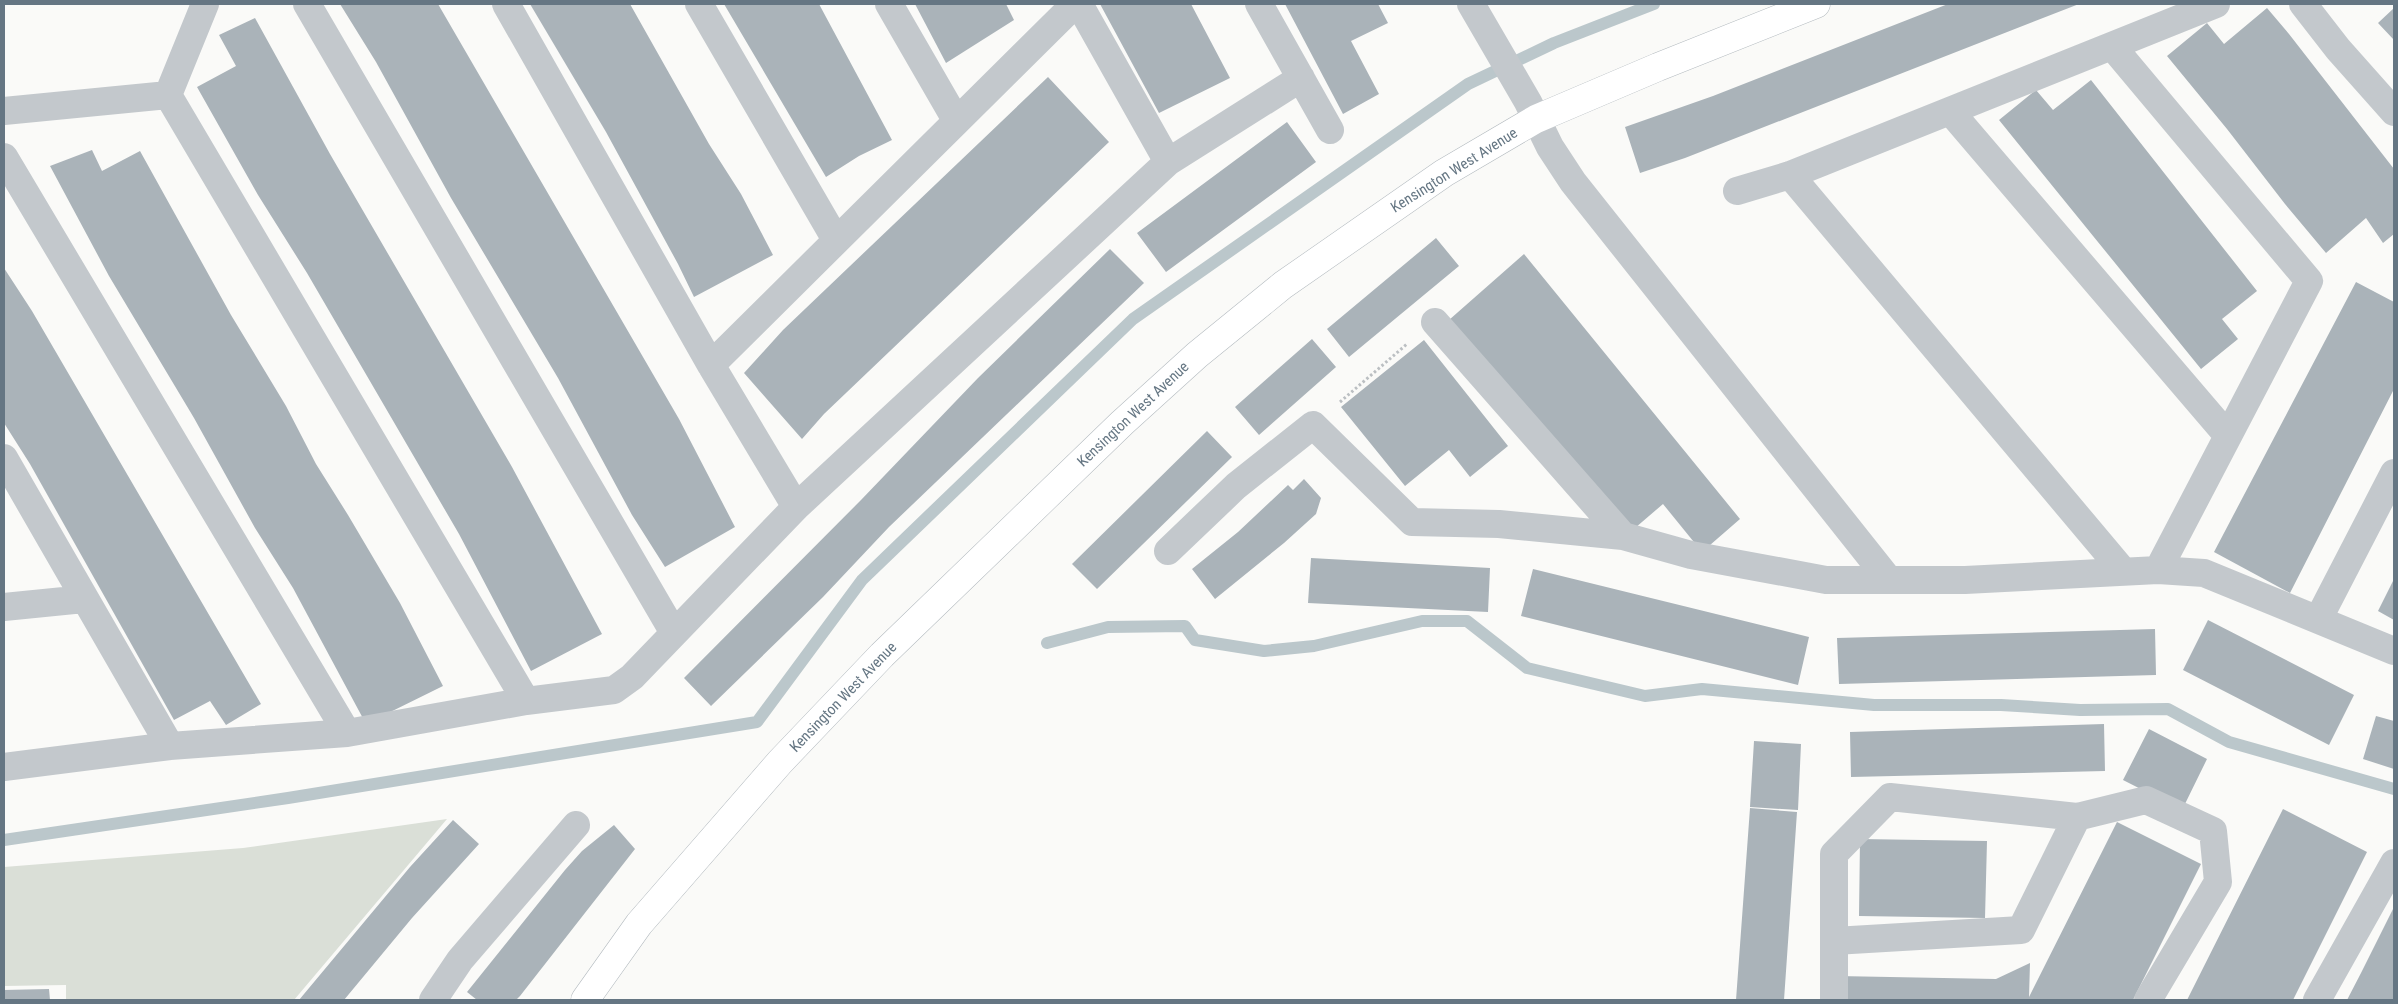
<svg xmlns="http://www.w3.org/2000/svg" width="2398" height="1004" font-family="'Roboto Condensed',sans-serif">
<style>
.green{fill:#dadfd7}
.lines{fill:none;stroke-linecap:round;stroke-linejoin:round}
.stream{stroke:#bbc7cb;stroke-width:12}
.building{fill:#aab3b9}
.secondary-casing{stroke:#b3babf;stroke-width:29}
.path{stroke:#bbbfc2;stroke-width:3;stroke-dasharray:2.5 2.5;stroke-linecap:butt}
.street{stroke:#c3c8cc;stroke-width:28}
.secondary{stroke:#fff;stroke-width:28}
.labels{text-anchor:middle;stroke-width:5;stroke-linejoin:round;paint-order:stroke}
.street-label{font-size:15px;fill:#657683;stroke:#fff}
</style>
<rect width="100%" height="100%" fill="#fafaf8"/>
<!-- green -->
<path class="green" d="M447 819 294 1000H66V985L4 986V867L243 848Z"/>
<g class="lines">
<!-- stream -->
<path class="stream" d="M1047 643 1108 627 1185 626 1195 640 1264 651 1314 646 1422 621H1467L1527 668 1645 696 1702 689 1874 705H2001L2080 710 2168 709 2229 742 2394 789
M4 840 288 798 757 722 862 580 1133 319 1468 84 1554 43 1654 4"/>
</g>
<!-- building -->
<path class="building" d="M340 4H438L679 419 735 527 665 567 632 515 558 378 451 198 376 62Z
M530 4H630L709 144 741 194 773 255 694 297 678 264 606 132Z
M724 4H819L892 140 859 156 826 177Z
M915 4H1006L1014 20 946 63Z
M1100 4H1191L1230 78 1159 113Z
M1285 4H1378L1388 23 1351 41 1379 94 1343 114Z
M1948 4H2079L1685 158 1640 173 1625 127 1713 96Z
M2267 8 2289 34 2394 169V234L2383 243 2366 218 2326 253 2285 204 2227 129 2167 56 2207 23 2224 44Z
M2394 8V40L2378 23Z
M255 18 330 154 512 467 602 634 531 671 459 534 307 273 258 195 197 87 236 66 219 35Z
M1048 77 1109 142 824 414 802 439 744 373 783 330Z
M2091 80 2257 291 2222 319 2238 339 2201 369 1999 120 2036 90 2053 110Z
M1287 122 1316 162 1166 272 1137 233Z
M92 150 102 171 140 151 231 315 286 406 316 464 348 515 400 603 443 686 366 724 293 588 255 528 194 418 109 276 50 166Z
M1436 238 1459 266 1349 357 1327 329Z
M1110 249 1144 283 889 527 823 597 711 706 684 678 861 500 978 378Z
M1524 254 1740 519 1702 552 1663 504 1628 534 1449 320Z
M4 268 32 311 261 704 226 725 210 701 174 720 30 464 4 423Z
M2356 282 2394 302V389L2290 593 2214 552Z
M1312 339 1336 367 1259 435 1235 407Z
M1424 340 1508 446 1470 477 1449 450 1405 486 1341 407Z
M1207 431 1232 457 1097 589 1072 564Z
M1304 479 1321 498 1316 514 1284 543 1215 599 1192 569 1238 532 1288 485 1293 490Z
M1311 558 1490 568 1488 612 1308 603Z
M1533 569 1809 637 1798 685 1521 616Z
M2394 579V620L2378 611Z
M2208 620 2354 695 2329 745 2183 670Z
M2155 629 2156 675 1839 684 1837 638Z
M2376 716 2394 721V769L2363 759Z
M2104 724 2105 771 1851 777 1850 732Z
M2149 729 2207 759 2182 810 2123 780Z
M1754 741 1801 744 1798 810 1750 807Z
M1750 808 1797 812 1784 1000H1736Z
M2283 809 2367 852 2293 1000H2187Z
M453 820 479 844 412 918 344 1000H299L410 867Z
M2117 822 2201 864 2133 1000H1836L1837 976 1996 979 2030 963 2029 997Z
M614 825 635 849 520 996 516 1000H477L467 992 565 870 582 851Z
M1860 839 1987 841 1985 918 1859 916Z
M2394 907V1000H2347L2361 973Z
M49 989 50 1000H4V990Z"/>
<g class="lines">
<defs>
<path id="secondary" d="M585 1000 639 924 780 762 882 655 1122 423 1197 355 1283 285 1444 173 1536 119 1658 67 1816 4"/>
</defs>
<!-- secondary casing -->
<use href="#secondary" class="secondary-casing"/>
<!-- path -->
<path class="path" d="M1340 402 1407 344"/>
<!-- street -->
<path class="street" d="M307 4 674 633
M506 4 711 365 796 507
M699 4 836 240
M889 4 956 120
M1079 4 1168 162
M1259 4 1330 130
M1471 4 1528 102 1550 147 1573 182 1889 580
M2303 4 2338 49 2394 112
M2112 46 2309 281 2158 570
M168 95 526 701
M168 95 205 4
M4 111 168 95
M1950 111 2228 436
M4 157 347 733
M1790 175 2123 571
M1737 191 1790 175 2216 4
M1435 322 1623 536
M711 365 1075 4
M4 458 170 746
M1168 551 1236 486 1313 425 1412 522 1499 524 1623 536 1691 555 1826 580H1965L2158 570 2204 573 2394 651
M4 607 84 599
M2319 618 2394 473
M4 767 170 746 347 733 526 701 614 690 632 677 796 507 1168 162 1301 78
M1834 941 2021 930 2077 817
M433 1000 460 960 576 825
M1834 1000V854L1890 797 2077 817 2146 800 2213 831 2218 882 2148 1000
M2317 1000 2394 863"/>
<!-- secondary -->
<use href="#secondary" class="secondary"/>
</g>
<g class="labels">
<!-- street labels -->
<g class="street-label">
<text transform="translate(1454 170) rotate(-32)" y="5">Kensington West Avenue</text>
<text transform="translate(1133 414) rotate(-43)" y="5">Kensington West Avenue</text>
<text transform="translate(843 697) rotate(-46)" y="5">Kensington West Avenue</text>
</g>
</g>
<!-- border -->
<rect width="2398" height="1004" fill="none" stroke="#657683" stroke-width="10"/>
</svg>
